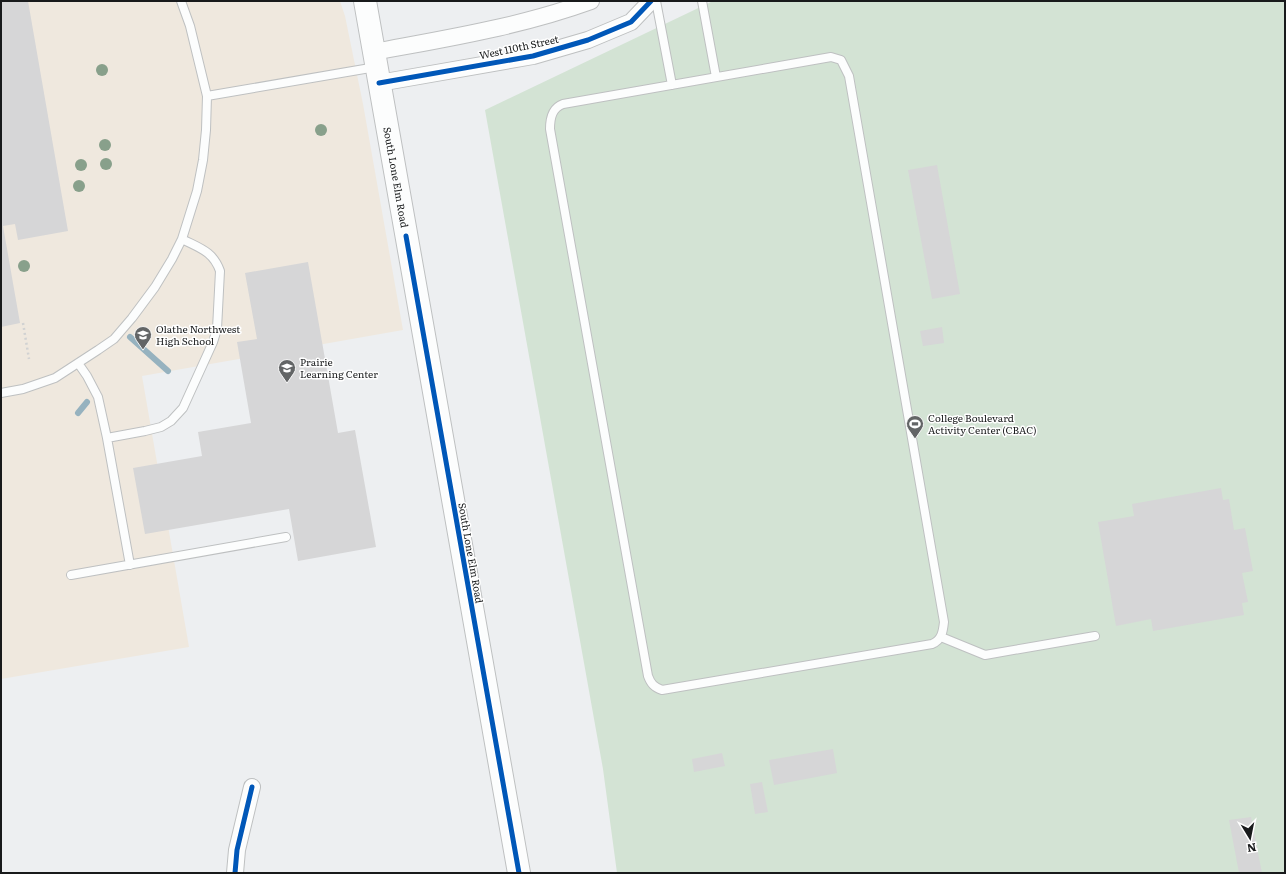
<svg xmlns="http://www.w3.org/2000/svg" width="1286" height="874" font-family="Literata,serif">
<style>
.education{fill:#efe8de}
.pitch{fill:#d3e3d4}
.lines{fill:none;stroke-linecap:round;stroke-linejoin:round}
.stream{stroke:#96b2bf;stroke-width:6}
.building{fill:#d6d6d7}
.lane-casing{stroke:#bec0c1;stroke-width:10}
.street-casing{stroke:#bec0c1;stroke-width:18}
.secondary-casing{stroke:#bec0c1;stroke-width:24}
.path{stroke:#d1d2d2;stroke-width:2.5;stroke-dasharray:2 3;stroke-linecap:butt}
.lane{stroke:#fcfdfd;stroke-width:8}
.street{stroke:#fcfdfd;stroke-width:16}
.secondary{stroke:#fcfdfd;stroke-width:22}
.cycleway-casing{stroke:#fff;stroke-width:8}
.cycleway{stroke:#0057b8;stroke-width:5}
.tree{fill:#88a08b}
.labels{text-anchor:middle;stroke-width:3;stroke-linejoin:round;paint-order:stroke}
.street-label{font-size:10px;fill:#181a1b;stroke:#fff}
.poi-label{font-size:10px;fill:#181a1b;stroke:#fff;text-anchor:start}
</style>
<rect width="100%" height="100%" fill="#edeff1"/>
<!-- education -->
<path class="education" d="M1 1H340L345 16 363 104 403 330 142 376 189 647 1 679Z"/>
<!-- pitch -->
<path class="pitch" d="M713 1H1285V873H617L603 769 485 110Z"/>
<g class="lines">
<!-- stream -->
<path class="stream" d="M130 337 168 371
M78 413 87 402"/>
</g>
<!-- building -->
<path class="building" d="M1 1H28L68 231 18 240 15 224 3 226 20 323 1 327Z
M937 165 960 294 932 299 908 170Z
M308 262 338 433 355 430 376 547 298 561 289 509 145 534 133 468 202 456 198 432 251 423 237 342 257 339 245 273Z
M942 327 944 343 923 346 920 331Z
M1221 488 1223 500 1229 499 1234 530 1245 528 1253 571 1242 573 1248 602 1242 603 1244 615 1153 631 1151 619 1116 626 1098 522 1134 516 1132 504Z
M833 749 837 773 774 785 769 760Z
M722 753 725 766 694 772 692 759Z
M762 782 768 812 755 814 750 784Z
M1251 817 1262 873H1239L1229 820Z"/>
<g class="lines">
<defs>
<path id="lane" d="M656 1 672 85
M702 1 716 77
M831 57 841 60 849 76 944 622C943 631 942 640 932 644L662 690C654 687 651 684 648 676L550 129C550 118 552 108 563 104Z
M207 96 376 67
M78 363 87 376 98 397 107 438 145 431 161 427 171 421 183 408 213 342 217 329 220 271C213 251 199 248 182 239
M1 393 23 389 55 378 98 350 114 339 132 318 155 287 172 259 182 239 197 191 203 160 206 130 207 96 190 26 181 1
M107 438 130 565
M71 575 286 537
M941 637 985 655 1095 636"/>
<path id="street" d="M374 52C448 38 519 27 591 1
M379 83 533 56 588 40 631 22 651 1
M235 873 237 850 252 787"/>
<g id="secondary">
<path id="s1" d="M365 1 519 873"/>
</g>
</defs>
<!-- lane casing -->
<use href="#lane" class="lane-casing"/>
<!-- street casing -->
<use href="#street" class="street-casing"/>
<!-- secondary casing -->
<use href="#secondary" class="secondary-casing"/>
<!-- path -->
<path class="path" d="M23 323 29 359"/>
<!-- lane -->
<use href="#lane" class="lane"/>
<!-- street -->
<use href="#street" class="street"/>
<!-- secondary -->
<use href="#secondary" class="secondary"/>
<defs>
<path id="cycleway" d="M379 83 533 56 588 40 631 22 651 1
M406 236 519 873
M235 873 237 850 252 787"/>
</defs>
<!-- cycleway casing -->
<use href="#cycleway" class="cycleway-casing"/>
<!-- cycleway -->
<use href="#cycleway" class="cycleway"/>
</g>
<!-- trees -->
<g class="tree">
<circle cx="102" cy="70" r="6"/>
<circle cx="321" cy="130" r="6"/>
<circle cx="105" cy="145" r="6"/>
<circle cx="106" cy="164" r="6"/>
<circle cx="81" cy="165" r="6"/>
<circle cx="79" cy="186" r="6"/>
<circle cx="24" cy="266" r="6"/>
</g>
<!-- icons -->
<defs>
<symbol id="school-pin" viewBox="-11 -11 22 30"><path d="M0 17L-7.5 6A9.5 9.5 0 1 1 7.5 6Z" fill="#636566" stroke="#fff"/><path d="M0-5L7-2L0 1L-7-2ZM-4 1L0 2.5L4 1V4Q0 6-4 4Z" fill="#fff"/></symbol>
<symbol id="stadium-pin" viewBox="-11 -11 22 30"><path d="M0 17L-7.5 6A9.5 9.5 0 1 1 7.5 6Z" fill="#636566" stroke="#fff"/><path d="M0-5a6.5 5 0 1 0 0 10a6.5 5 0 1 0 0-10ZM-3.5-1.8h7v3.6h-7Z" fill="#fff"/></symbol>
</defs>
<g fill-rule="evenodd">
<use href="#school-pin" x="133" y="325" width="20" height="27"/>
<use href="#school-pin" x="277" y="358" width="20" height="27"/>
<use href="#stadium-pin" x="905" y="414" width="20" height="27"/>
</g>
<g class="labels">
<!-- street labels -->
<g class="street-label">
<text transform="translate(519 47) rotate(-12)" y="4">West 110th Street</text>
<text dy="4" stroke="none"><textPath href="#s1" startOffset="179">South Lone Elm Road</textPath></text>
<text transform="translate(471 553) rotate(80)" y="4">South Lone Elm Road</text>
</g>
<!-- poi labels -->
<g class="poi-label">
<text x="156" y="333">Olathe Northwest<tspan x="156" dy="12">High School</tspan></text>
<text x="300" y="366">Prairie<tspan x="300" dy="12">Learning Center</tspan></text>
<text x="928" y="422">College Boulevard<tspan x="928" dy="12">Activity Center (CBAC)</tspan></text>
</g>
</g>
<!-- border -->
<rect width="1286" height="874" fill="none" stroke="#181a1b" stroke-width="4"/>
<!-- north arrow -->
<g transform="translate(1250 838) rotate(170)" stroke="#ffffff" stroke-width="3" paint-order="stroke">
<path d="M0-3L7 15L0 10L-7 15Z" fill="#181a1b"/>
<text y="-6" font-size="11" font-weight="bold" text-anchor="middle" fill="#181a1b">N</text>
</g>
</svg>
